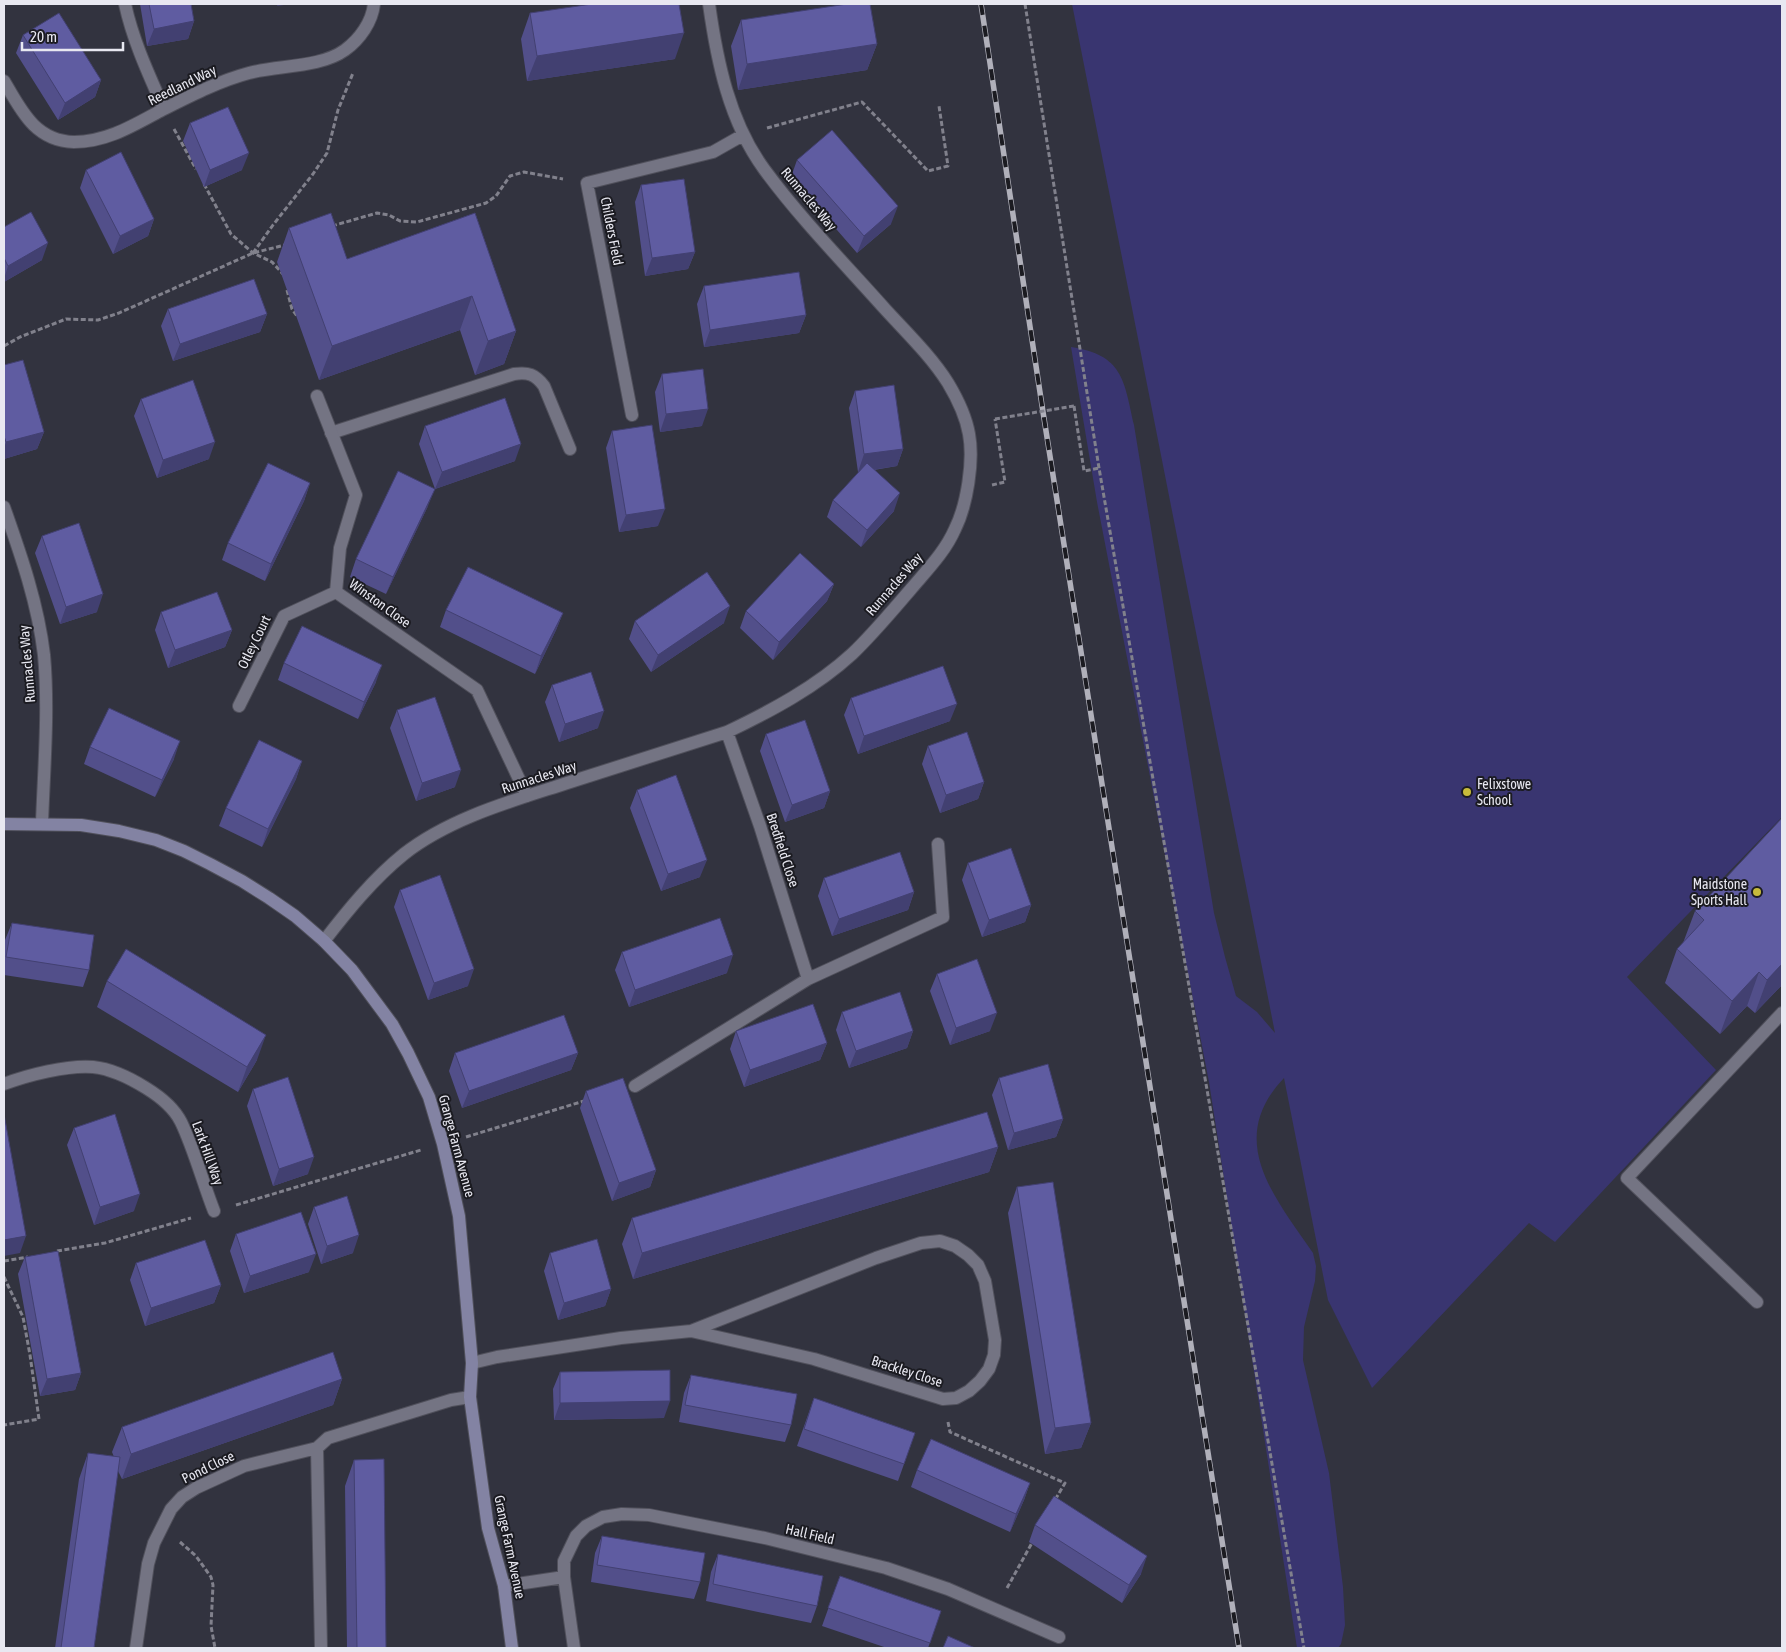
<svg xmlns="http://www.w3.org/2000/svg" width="1786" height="1652" font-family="'Asap Condensed',sans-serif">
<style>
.green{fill:#393570}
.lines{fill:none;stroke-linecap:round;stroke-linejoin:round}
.lane-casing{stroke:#50505b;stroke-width:14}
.street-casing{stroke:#50505b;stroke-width:14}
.secondary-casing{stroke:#50505b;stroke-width:14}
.path{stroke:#81818c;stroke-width:3;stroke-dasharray:5 2.5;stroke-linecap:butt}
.lane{stroke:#747483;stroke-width:12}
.street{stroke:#747483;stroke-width:12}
.secondary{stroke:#8383a3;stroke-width:12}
.rail-casing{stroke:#b0b0ba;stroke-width:5.5}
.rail{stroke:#1b1b21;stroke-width:4;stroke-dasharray:11;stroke-linecap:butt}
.path-bridge{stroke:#81818c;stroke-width:3;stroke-dasharray:5 2.5;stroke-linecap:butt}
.wall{fill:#524f8a}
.shaded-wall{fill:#424071}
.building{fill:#5f5ca1;stroke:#424071}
.poi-dot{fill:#c7bb3b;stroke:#1b1b21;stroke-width:2}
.labels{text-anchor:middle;stroke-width:4;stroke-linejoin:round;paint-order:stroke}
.street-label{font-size:14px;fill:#e8e8f1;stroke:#1b1b21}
.poi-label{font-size:14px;fill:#e8e8f1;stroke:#1b1b21;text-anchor:start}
</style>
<rect width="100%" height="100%" fill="#32333f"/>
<!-- green -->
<path class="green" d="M1072 4H1782V817L1627 977 1716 1070 1555 1242 1529 1223 1372 1388 1328 1300 1284 1078C1225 1140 1274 1196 1313 1253L1316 1266 1315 1281 1304 1327 1303 1360 1329 1473 1343 1587 1345 1625 1341 1644 1338 1648H1297L1209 1082 1097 502 1071 347C1123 355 1124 380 1134 425L1214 913 1225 957 1236 996 1257 1012 1275 1033Z"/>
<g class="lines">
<defs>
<path id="lane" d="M331 433 514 374C528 372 535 374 544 386L570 449
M1757 1302 1627 1178 1782 1013"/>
<path id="street" d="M125 4C133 41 149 75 164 109
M4 81C21 110 35 141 74 142 107 142 134 125 162 110 190 96 219 81 249 73 278 65 320 68 345 50 360 39 372 22 374 4
M317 396 356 495 340 548 336 592 477 690 527 796
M632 415 587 183 713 152 743 135
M4 507C21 555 38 604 44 655 49 710 44 767 42 823
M239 706 284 616 336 592
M727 732 760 826 808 979
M324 941C348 910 373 879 404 854 450 818 512 801 567 783 620 766 673 749 727 732 771 711 816 687 852 654 873 634 892 611 911 589 927 570 945 552 955 529 967 505 974 461 969 434 966 417 957 398 948 383 931 356 906 332 885 309 844 263 800 218 764 169 729 121 717 61 709 4
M4 1084C28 1075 67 1065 93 1067 112 1069 130 1078 146 1088 159 1096 174 1108 181 1122 194 1149 203 1183 214 1211
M635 1086 808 979 943 917 938 844
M472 1363 497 1357 621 1338 691 1331 876 1258 921 1243 940 1241 955 1246 968 1255 978 1265 985 1281 995 1340 994 1355 989 1369 980 1381 969 1391 956 1398 943 1399 814 1359 691 1331
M504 1586 564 1577
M136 1648 148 1564 154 1543 171 1509 182 1497 196 1488 244 1466 317 1448
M321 1648 317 1448 328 1438 451 1400 470 1397
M574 1648 564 1577V1561L576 1536 586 1526 603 1517 622 1514 649 1515 765 1538 886 1568 948 1589 1059 1637"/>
<path id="secondary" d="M4 824 81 825 119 831 156 840 184 851 210 864 242 881 269 898 295 916 324 941 352 970 392 1024 408 1053 429 1097 443 1144 459 1216 472 1363 470 1397 488 1528 504 1586 512 1648"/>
</defs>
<!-- lane casing -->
<use href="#lane" class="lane-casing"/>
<!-- street casing -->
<use href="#street" class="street-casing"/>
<!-- secondary casing -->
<use href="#secondary" class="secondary-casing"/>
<!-- path -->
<path class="path" d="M1025 4 1099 468 1304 1648
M767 128 862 102 928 171 948 166 939 106
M174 129 196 169
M204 184 231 234 253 253 272 262 283 274
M332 226 377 213 389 215 400 221 417 222 486 203 496 196 510 176 524 172 563 179
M253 253 273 225 313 174 327 153 338 110 353 73
M287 290 292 309 297 316
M4 346 20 337 66 319 98 320 119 313 253 253 285 245
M1074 406 1084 471 1099 468
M992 485 1005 482 995 419
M466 1137 584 1101
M236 1205 421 1150
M57 1251 105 1243 191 1218
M4 1261 28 1257
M4 1277 23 1317 30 1355 39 1419 4 1425
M948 1422 950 1432 1065 1483 1055 1500
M180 1542 196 1556 211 1577 213 1585 211 1626 215 1648
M1007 1588 1033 1541"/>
<!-- lane -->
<use href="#lane" class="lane"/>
<!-- street -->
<use href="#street" class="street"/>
<!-- secondary -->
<use href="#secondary" class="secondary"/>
<defs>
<path id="rail" d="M981 4 1043 412 1239 1648"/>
</defs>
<!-- rail casing -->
<use href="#rail" class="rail-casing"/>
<!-- rail -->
<use href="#rail" class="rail"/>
<!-- path-bridge -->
<path class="path-bridge" d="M995 419 1074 406"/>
</g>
<!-- wall -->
<path class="wall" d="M140 4H191L194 21 188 39 147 46Z
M530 13 675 59 527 81 521 39Z
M741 20 877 44 867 70 738 90 731 46Z
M23 35 101 80 95 97 58 120 16 53Z
M190 123 242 170 204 187 183 141Z
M797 160 891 224 857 253 791 177Z
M86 170 154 219 148 236 113 254 80 188Z
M641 185 695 252 688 269 645 276 635 202Z
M475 213 516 331 504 364 475 375 460 330 319 380 277 262 289 228 347 259Z
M4 227 42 260 4 282Z
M704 286 806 315 799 333 704 347 697 304Z
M168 309 267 314 260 332 173 361 161 326Z
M4 365 44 432 37 449 4 459Z
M662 374 702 426 660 432 655 392Z
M855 391 903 449 897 466 874 470 894 511 861 547 827 517 833 500 859 472H858L849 408Z
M141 399 209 459 157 478 134 416Z
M425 426 515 461 435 489 419 444Z
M612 431 658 526 619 532 606 448Z
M310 483 304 501 265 581 222 560 228 543Z
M428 506 386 594 350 577 356 559Z
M42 536 97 612 60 624 35 553Z
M834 584 827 601 773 660 740 628 746 611Z
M446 610 563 613 556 630 535 674 440 627Z
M161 612 232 630 225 647 168 668 155 630Z
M635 621 724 623 651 672 629 639Z
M284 663 376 682 358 719 278 680Z
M552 685 598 728 559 742 545 702Z
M851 698 950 721 858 754 844 715Z
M397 710 455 787 416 801 390 728Z
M766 734 830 791 824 808 785 822 760 751Z
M928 746 984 782 978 799 940 813 922 764Z
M90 747 174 759 155 797 84 764Z
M302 761 296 779 262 847 219 826 226 808Z
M637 790 700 877 661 891 630 808Z
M968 863 1031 905 1025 922 982 937 962 880Z
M824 878 914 892 908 910 832 936 818 896Z
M400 890 468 986 428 1000 394 907Z
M1695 911 1782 985 1755 1013 1747 1006 1720 1034 1665 983 1677 949 1683 943Z
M12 923 89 970 83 987 4 975V951L5 940Z
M622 952 727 973 629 1007 615 970Z
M937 974 990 1031 950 1045 930 991Z
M107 981 257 1060 238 1092 97 1007Z
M842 1012 913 1031 907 1048 849 1068 836 1030Z
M736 1031 827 1043 820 1060 744 1087 730 1049Z
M455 1053H578L571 1070 462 1108 449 1071Z
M999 1078 1063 1119 1056 1137 1008 1150 992 1095Z
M253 1089 308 1174 273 1186 247 1106Z
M586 1091 656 1170 650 1187 612 1201 580 1108Z
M74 1128 134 1211 94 1225 67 1145Z
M998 1147 989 1172 633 1279 622 1244 632 1218Z
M1017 1187 1091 1423 1081 1448 1045 1454 1008 1213Z
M314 1207 353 1253 321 1264 308 1224Z
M236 1234 309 1272 244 1293 230 1251Z
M550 1253 611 1289 605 1306 558 1320 544 1271Z
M25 1257 81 1373 75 1390 40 1396 18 1274Z
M136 1263 221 1285 214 1303 145 1326 130 1280Z
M560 1372 664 1418 554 1420 553 1389Z
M691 1375 791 1425 785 1442 679 1422 684 1393Z
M342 1379 333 1405 122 1479 118 1471 94 1648H55L79 1479 88 1453 114 1457 112 1452 122 1427Z
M814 1398 915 1433 898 1481 797 1446Z
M354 1460 386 1648H347L345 1486Z
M917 1470 1030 1483 1024 1500 1010 1532 911 1487Z
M1035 1525 1141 1574 1122 1603 1029 1542Z
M602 1536 700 1582 694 1599 591 1582 595 1553Z
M718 1554 817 1606 811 1623 706 1601 711 1572Z
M840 1576 941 1611 928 1648H887L822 1626Z"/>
<!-- shaded-wall -->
<path class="shaded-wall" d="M278 4H291L277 6Z
M194 21 188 39 147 46 154 29Z
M684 33 675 59 527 81 537 56Z
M877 44 867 70 738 90 747 64Z
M101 80 95 97 58 120 65 103Z
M249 153 242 170 204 187 210 170Z
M898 206 891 224 857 253 864 236Z
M154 219 148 236 113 254 120 236Z
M48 243 42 260 4 282V279L8 266Z
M695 252 688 269 645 276 652 258Z
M472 296 460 330 319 380 332 346Z
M267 314 260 332 173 361 180 344Z
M806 315 799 333 704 347 710 330Z
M516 331 504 364 475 375 488 341Z
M708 409 702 426 660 432 666 414Z
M44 432 37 449 4 459V448L6 442Z
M215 442 209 459 157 478 163 460Z
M521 444 515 461 435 489 442 472Z
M903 449 897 466 858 472 864 454Z
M310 483 304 501 265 581 271 564Z
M435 489 428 506 386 594 393 577Z
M900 493 894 511 861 547 867 530Z
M665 509 658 526 619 532 626 515Z
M834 584 827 601 773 660 779 642Z
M103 594 97 612 60 624 66 607Z
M730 606 724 623 651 672 658 655Z
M563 613 556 630 535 674 541 656Z
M232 630 225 647 168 668 175 650Z
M382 665 376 682 358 719 364 702Z
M957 704 950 721 858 754 864 736Z
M604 711 598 728 559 742 565 724Z
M180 741 174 759 155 797 162 780Z
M302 761 296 779 262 847 268 829Z
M461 770 455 787 416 801 422 783Z
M984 782 978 799 940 813 946 795Z
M830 791 824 808 785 822 792 805Z
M707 860 700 877 661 891 668 874Z
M914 892 908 910 832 936 839 919Z
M1031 905 1025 922 982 937 989 920Z
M733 955 727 973 629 1007 635 990Z
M1782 964V985L1755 1013 1767 980Z
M474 969 468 986 428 1000 434 983Z
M1759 972 1747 1006 1720 1034 1732 1001Z
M997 1013 990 1031 950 1045 956 1028Z
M913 1031 907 1048 849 1068 856 1051Z
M266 1035 257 1060 238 1092 247 1067Z
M827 1043 820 1060 744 1087 750 1070Z
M578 1053 571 1070 462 1108 469 1091Z
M1063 1119 1056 1137 1008 1150 1014 1133Z
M998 1147 989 1172 633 1279 642 1253Z
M314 1157 308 1174 273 1186 279 1169Z
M656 1170 650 1187 612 1201 619 1183Z
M140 1194 134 1211 94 1225 100 1207Z
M359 1235 353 1253 321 1264 327 1246Z
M26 1236 20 1253 4 1256V1240Z
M316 1254 309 1272 244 1293 250 1276Z
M221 1285 214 1303 145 1326 151 1308Z
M611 1289 605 1306 558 1320 564 1303Z
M81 1373 75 1390 40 1396 47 1379Z
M342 1379 333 1405 122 1479 131 1454Z
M670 1401 664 1418 554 1420 560 1403Z
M1091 1423 1081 1448 1045 1454 1055 1428Z
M1030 1483 1024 1500 1010 1532 1016 1514Z
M1147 1556 1141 1574 1122 1603 1129 1585Z"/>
<!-- building -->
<path class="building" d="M149 4H191L194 21 154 29Z
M592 4H679L684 33 537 56 530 13Z
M847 4H870L877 44 747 64 741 20Z
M59 13 101 80 65 103 23 35Z
M228 107 249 153 210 170 190 123Z
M832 130 898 206 864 236 797 160Z
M121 152 154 219 120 236 86 170Z
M684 179 695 252 652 258 641 185Z
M31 212 48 243 8 266 4 258V227Z
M331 213 347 259 475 213 516 331 488 341 472 296 332 346 289 228Z
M799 272 806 315 710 330 704 286Z
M254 279 267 314 180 344 168 309Z
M23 360 44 432 6 442 4 436V365Z
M703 369 708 409 666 414 662 374Z
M193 380 215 442 163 460 141 399Z
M894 385 903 449 864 454 855 391Z
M505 398 521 444 442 472 425 426Z
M652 425 665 509 626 515 612 431Z
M268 463 310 483 271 564 228 543Z
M867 463 900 493 867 530 833 500Z
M398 471 435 489 393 577 356 559Z
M79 523 103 594 66 607 42 536Z
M800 553 834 584 779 642 746 611Z
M468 567 563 613 541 656 446 610Z
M707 572 730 606 658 655 635 621Z
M217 592 232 630 175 650 161 612Z
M302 626 382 665 364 702 284 663Z
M943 666 957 704 864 736 851 698Z
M591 672 604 711 565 724 552 685Z
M435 697 461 770 422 783 397 710Z
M109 708 180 741 162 780 90 747Z
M805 720 830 791 792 805 766 734Z
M967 732 984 782 946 795 928 746Z
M259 740 302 761 268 829 226 808Z
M676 775 707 860 668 874 637 790Z
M1782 818V964L1767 980 1759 972 1732 1001 1677 949 1704 920 1695 911Z
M1011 848 1031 905 989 920 968 863Z
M900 852 914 892 839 919 824 878Z
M440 875 474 969 434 983 400 890Z
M720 918 733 955 635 990 622 952Z
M12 923 94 935 89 970 6 957Z
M126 949 266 1035 247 1067 107 981Z
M977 959 997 1013 956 1028 937 974Z
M900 992 913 1031 856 1051 842 1012Z
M813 1004 827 1043 750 1070 736 1031Z
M564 1015 578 1053 469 1091 455 1053Z
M1048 1064 1063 1119 1014 1133 999 1078Z
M288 1077 314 1157 279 1169 253 1089Z
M623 1078 656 1170 619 1183 586 1091Z
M987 1112 998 1147 642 1253 632 1218Z
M4 1114 26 1236 4 1240Z
M115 1114 140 1194 100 1207 74 1128Z
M1053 1182 1091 1423 1055 1428 1017 1187Z
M347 1196 359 1235 327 1246 314 1207Z
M301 1212 316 1254 250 1276 236 1234Z
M597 1239 611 1289 564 1303 550 1253Z
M205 1240 221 1285 151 1308 136 1263Z
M58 1251 81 1373 47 1379 25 1257Z
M333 1352 342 1379 131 1454 122 1427Z
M670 1370V1401L560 1403V1372Z
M691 1375 797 1394 791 1425 685 1405Z
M814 1398 915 1433 904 1464 804 1429Z
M931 1439 1030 1483 1016 1514 917 1470Z
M88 1453 120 1457 94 1648H61Z
M384 1459 386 1648H357L354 1460Z
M1054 1496 1147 1556 1129 1585 1035 1525Z
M602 1536 705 1553 700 1582 597 1565Z
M718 1554 823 1576 817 1606 713 1584Z
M840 1576 941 1611 930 1643 828 1608Z
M948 1636 975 1648H943Z"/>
<!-- markers -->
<g class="poi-dot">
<circle cx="1467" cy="792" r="5"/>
<circle cx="1757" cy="892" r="5"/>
</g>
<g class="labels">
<!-- street labels -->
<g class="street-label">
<text transform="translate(182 85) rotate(-26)" y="5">Reedland Way</text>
<text transform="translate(809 199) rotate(50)" y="5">Runnacles Way</text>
<text transform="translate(612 231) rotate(79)" y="5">Childers Field</text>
<text transform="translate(894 584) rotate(-49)" y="5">Runnacles Way</text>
<text transform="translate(380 603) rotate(36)" y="5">Winston Close</text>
<text transform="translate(254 642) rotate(-64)" y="5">Otley Court</text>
<text transform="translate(27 664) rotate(-95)" y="5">Runnacles Way</text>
<text transform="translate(539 777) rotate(-18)" y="5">Runnacles Way</text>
<text transform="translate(783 850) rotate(72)" y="5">Bredfield Close</text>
<text transform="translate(457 1146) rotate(75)" y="5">Grange Farm Avenue</text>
<text transform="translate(208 1153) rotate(70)" y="5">Lark Hill Way</text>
<text transform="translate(907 1371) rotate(18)" y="5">Brackley Close</text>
<text transform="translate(208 1467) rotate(-26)" y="5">Pond Close</text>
<text transform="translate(810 1534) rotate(13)" y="5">Hall Field</text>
<text transform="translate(510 1547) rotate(78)" y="5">Grange Farm Avenue</text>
</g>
<!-- poi labels -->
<g class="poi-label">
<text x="1477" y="789">Felixstowe<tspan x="1477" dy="16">School</tspan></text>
<text x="1747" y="889" text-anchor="end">Maidstone<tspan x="1747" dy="16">Sports Hall</tspan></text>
</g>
</g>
<!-- border -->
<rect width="1786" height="1652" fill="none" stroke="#e8e8f1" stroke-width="10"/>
<!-- scale -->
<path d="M22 42v8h101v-8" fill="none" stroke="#e8e8f1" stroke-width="2.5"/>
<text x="30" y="42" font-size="15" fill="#e8e8f1" stroke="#1b1b21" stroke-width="4" paint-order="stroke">20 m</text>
</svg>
